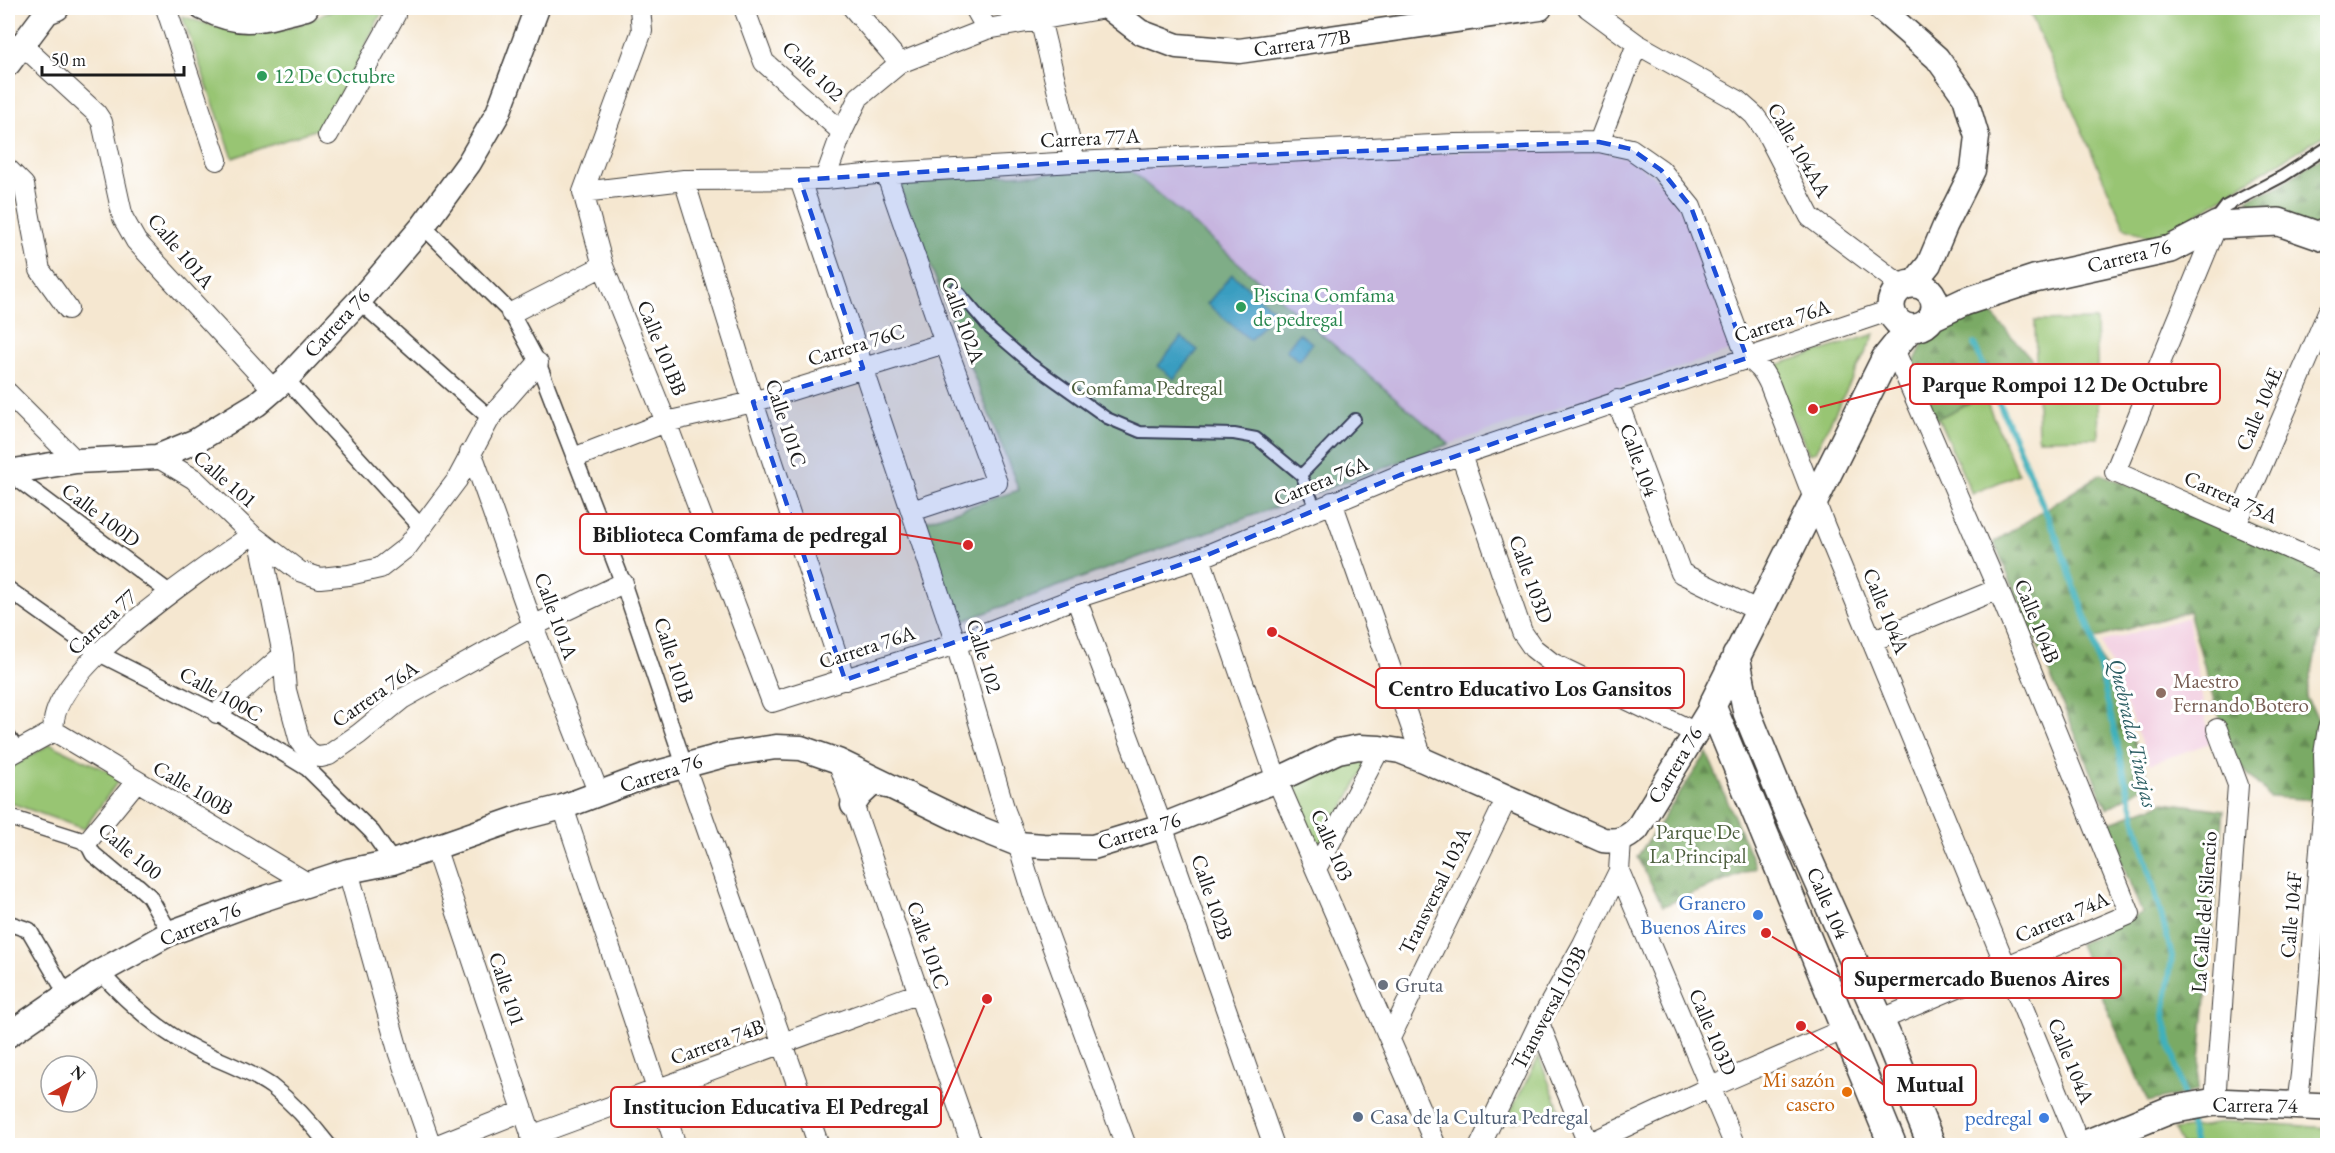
<svg xmlns="http://www.w3.org/2000/svg" width="2335" height="1153" font-family="'EB Garamond',serif">
<style>
.built{fill:#f2cfe1}
.green{fill:#98c573;stroke:#5a7048;stroke-width:1.5}
.forest{fill:url(#forest-firs);stroke:#4b6340;stroke-width:1.5}
.water{fill:#41b1bb;stroke:#2e666c;stroke-width:1.5}
.lines{fill:none;stroke-linecap:round;stroke-linejoin:round}
.stream{stroke:#41b1bb;stroke-width:6}
.service-casing{stroke:#3d3a37;stroke-width:14}
.pedestrian-casing{stroke:#3d3a37;stroke-width:18}
.minor-casing{stroke:#3d3a37;stroke-width:22}
.tertiary-casing{stroke:#3d3a37;stroke-width:27}
.secondary-casing{stroke:#3d3a37;stroke-width:30}
.service{stroke:#fff;stroke-width:10}
.pedestrian{stroke:#fff;stroke-width:15}
.minor{stroke:#fff;stroke-width:20}
.tertiary{stroke:#fff;stroke-width:24}
.secondary{stroke:#fff;stroke-width:27}
.marked{fill:#1d4ed8;fill-opacity:0.2;stroke:#1d4ed8;stroke-width:4.5;stroke-dasharray:12 8;stroke-linejoin:round}
.leisure-dot{fill:#2e9e5b;stroke:#fff;stroke-width:2}
.education-dot{fill:#8d6e63;stroke:#fff;stroke-width:2}
.shop-dot{fill:#3f7fe0;stroke:#fff;stroke-width:2}
.worship-dot{fill:#6b7280;stroke:#fff;stroke-width:2}
.food-dot{fill:#e8710a;stroke:#fff;stroke-width:2}
.service-dot{fill:#5c6f8a;stroke:#fff;stroke-width:2}
.labels{text-anchor:middle;stroke-width:6;stroke-linejoin:round;paint-order:stroke}
.street-label{font-size:21px;fill:#1c1c1c;stroke:#fff}
.leisure-label{font-size:21px;fill:#27864d;stroke:#fff;text-anchor:start}
.park-label{font-size:21px;fill:#4e603f;stroke:#fff}
.education-label{font-size:21px;fill:#785e54;stroke:#fff;text-anchor:start}
.shop-label{font-size:21px;fill:#366cbe;stroke:#fff;text-anchor:end}
.worship-label{font-size:21px;fill:#5b616d;stroke:#fff;text-anchor:start}
.food-label{font-size:21px;fill:#c56008;stroke:#fff;text-anchor:end}
.service-label{font-size:21px;fill:#4e5e75;stroke:#fff;text-anchor:start}
.water-label{font-size:22px;font-style:italic;fill:#2d5f64;stroke:#fff}
.leader{fill:none;stroke:#d62828;stroke-width:2}
.callout-dot{fill:#d62828;stroke:#fff;stroke-width:2}
.callout{fill:#fff;stroke:#d62828;stroke-width:2}
.callout-label{font-size:22px;text-anchor:middle;font-weight:bold;fill:#1c1c1c}
</style>
<defs>
<pattern id="forest-firs" width="22" height="20" patternUnits="userSpaceOnUse" patternTransform="scale(1.5)"><rect width="22" height="20" fill="#7aaa65"/><path d="M5 1l3.5 6h-7zM16 11l3.5 6h-7z" fill="#638a52"/></pattern>
</defs>
<rect width="100%" height="100%" fill="#fff"/>
<filter id="ink" filterUnits="userSpaceOnUse"><feTurbulence type="fractalNoise" baseFrequency=".0167" numOctaves="2"/><feDisplacementMap in="SourceGraphic" scale="12" xChannelSelector="R" yChannelSelector="G"/><feConvolveMatrix kernelMatrix="1 2 1 2 8 2 1 2 1" color-interpolation-filters="sRGB"/></filter>
<filter id="wash" filterUnits="userSpaceOnUse"><feTurbulence type="fractalNoise" baseFrequency=".008" numOctaves="4" result="noise"/><feDisplacementMap in="SourceGraphic" scale="24" xChannelSelector="R" yChannelSelector="G"/><feGaussianBlur stdDeviation="1.35" result="paint"/><feColorMatrix in="noise" values="0 0 0 0 0 0 0 0 0 0 0 0 0 0 0 0 0 1.4 0 .05"/><feComposite in="paint" operator="in"/></filter>
<g filter="url(#wash)">
<rect width="100%" height="100%" fill="#f5e7d0"/>
<!-- built -->
<path class="built" d="M1581 146 1631 159 1667 188 1682 210 1710 279 1731 341 1732 350 1449 444 1129 169Z
M2188 617 2210 743 2150 764 2101 642Z"/>
<!-- green -->
<path class="green" d="M338 8H384L326 126 233 158 182 16C210 25 238 35 268 32 292 30 316 17 338 8Z
M2028 8H2327V134L2259 174 2158 240 2125 228Z
M1129 169 1449 444 952 625 913 525 1019 490 897 181Z
M2096 320 2099 438 2038 439 2035 321Z
M1875 334 1815 452 1809 454 1770 367Z
M1981 389 2018 474 1972 494 1934 409Z
M50 744 121 777 84 829 8 802V769Z
M1373 753 1318 853 1287 774Z
M1539 1057 1559 1108 1512 1123 1506 1120Z
M2235 1121 2327 1128V1145H2182L2174 1130Z"/>
<!-- forest -->
<path class="forest" d="M2327 153V232L2265 218 2247 199 2277 187Z
M1983 304 2037 365 1982 397 1934 420 1909 374 1931 325Z
M2101 474 2176 504 2266 529 2327 576V603L2306 698 2327 733 2316 800 2270 797 2239 765 2216 708 2189 611 2093 639 2150 782 2107 809 1994 542Z
M1707 753 1756 868 1663 906 1637 857Z
M2164 802 2224 810 2197 1091 2148 1102 2079 944 2142 913 2106 824Z"/>
<!-- water -->
<path class="water" d="M1232 274 1275 311 1250 340 1207 304Z
M1299 333 1312 343 1299 361 1286 350Z
M1181 337 1198 350 1174 379 1158 366Z"/>
<g class="lines">
<!-- stream -->
<path class="stream" d="M1974 344 2057 538 2093 638 2128 791 2172 956 2164 1017 2185 1102
M2188 1115 2195 1146"/>
</g>
</g>
<g filter="url(#ink)">
<g class="lines">
<defs>
<path id="service" d="M2218 222 2219 215 2226 206 2283 176 2328 147
M956 289 990 329 1031 364 1107 418 1140 432 1234 434 1256 438 1301 475 1316 508
M1301 475 1355 419"/>
<path id="pedestrian" d="M423 226 511 313 538 363 623 583 684 764
M359 301 490 418
M286 379 422 528
M8 472 170 593
M8 589 98 653 217 713 307 768 372 832 393 862
M8 737 17 750
M8 817 87 842 93 854 118 875 138 886 149 896 170 933
M8 923 29 930 67 995
M100 972C128 1003 159 1031 197 1050 222 1062 248 1070 271 1086 293 1103 312 1124 329 1146"/>
<path id="minor" d="M166 8 217 160
M640 8 642 31 583 192 603 266 666 422 772 702 956 644 1076 598 1200 558 1400 475 1891 310
M744 8 764 62 842 132
M853 8 900 63
M975 8 987 29
M1588 8 1637 44 1737 100 1754 115 1765 130 1810 217 1902 286
M1040 19 1075 162
M22 45 96 113 102 122 123 218 136 241 273 389
M328 135 395 15V8
M1599 142 1637 44
M8 169 24 185 40 270 68 309
M886 173 945 343 997 483 912 511
M825 179 842 132 859 97 900 63 987 29 1105 8
M684 180 753 402 845 680
M800 180 956 644 1005 811 1018 844 1035 899 1126 1146
M583 192 684 180 825 179 886 173 1075 162 1455 144 1599 142 1631 149 1661 170 1691 207 1747 358C1759 365 1764 372 1770 385L1825 527 2080 1146
M2217 225 2115 472 2328 566
M511 313 603 266
M8 393 76 461
M1617 400 1681 573 1759 611
M470 453 475 462 533 626 599 794
M1461 455 1522 632 1533 648 1552 663 1694 732
M157 457 194 479 252 535 299 571 320 578 349 575 380 568 407 547 457 480 490 418 538 363
M576 457 666 422 753 402 945 343
M1332 502 1423 760
M2236 525 2328 312
M260 541 283 655 286 690 300 742 313 756 321 757 329 755 359 734 402 699 533 626 623 583
M1200 558 1277 780 1436 1146
M1076 598 1162 826 1274 1146
M1872 641 1998 589
M217 713 283 655
M54 731 309 884
M8 756 54 731C44 673 207 566 252 535
M838 761 972 1146
M684 764 819 1146
M563 807 676 1146
M87 842 136 782
M435 847 535 1146
M1316 869 1380 748
M348 871 399 1054 431 1146
M1619 871 1735 1146
M1880 1020 2130 914 1998 589 1893 347
M1539 1023 1589 1146
M1390 1038 1507 798
M2215 1102 2238 785 2217 729
M2297 1105 2301 1074 2325 791 2324 754 2328 728
M531 1136 919 993
M1588 1144 1711 1087 1845 1029
M435 1146 523 1111
M1480 1146 1539 1023 1583 944 1619 871 1621 841"/>
<path id="tertiary" d="M203 8C245 29 264 18 306 8
M1109 8 1140 32 1177 46 1239 51 1540 8
M1880 8 1937 58 1965 97 1977 137 1973 170 1945 226 1929 264 1913 284
M8 64 47 12 57 8
M8 472 76 461 157 457 196 441 257 404 286 379 359 301 423 226 469 163 498 113 537 8
M853 805 860 795 874 782 887 786
M8 1035 100 972 170 933 260 900 348 871 393 862 516 819 563 807 646 776 728 754 776 747 801 748 838 761 968 824 1018 844 1043 846 1093 847 1162 826 1277 780 1338 751 1359 747 1380 748 1400 751 1423 760 1603 840C1618 842 1626 839 1637 829L1712 706"/>
<path id="secondary" d="M1891 306a22 22 0 1 1 44 0a22 22 0 1 1-44 0Z
M1932 317 1964 302 2034 279 2171 249 2217 225 2279 222 2328 239
M1736 656 1747 713 1785 806 1888 1038 1932 1146
M1893 1146 1712 706 1885 359 1910 328
M2081 1146 2170 1110 2215 1102 2328 1107"/>
</defs>
<!-- service casing -->
<use href="#service" class="service-casing"/>
<!-- pedestrian casing -->
<use href="#pedestrian" class="pedestrian-casing"/>
<!-- minor casing -->
<use href="#minor" class="minor-casing"/>
<!-- tertiary casing -->
<use href="#tertiary" class="tertiary-casing"/>
<!-- secondary casing -->
<use href="#secondary" class="secondary-casing"/>
<!-- service -->
<use href="#service" class="service"/>
<!-- pedestrian -->
<use href="#pedestrian" class="pedestrian"/>
<!-- minor -->
<use href="#minor" class="minor"/>
<!-- tertiary -->
<use href="#tertiary" class="tertiary"/>
<!-- secondary -->
<use href="#secondary" class="secondary"/>
</g>
</g>
<!-- marked area -->
<path class="marked" d="M1599 142 1631 149 1661 170 1691 207 1747 358 1400 475 1200 558 845 680 753 402 863 368 800 180 1075 162Z"/>
<!-- markers -->
<g class="leisure-dot">
<circle cx="262" cy="76" r="6"/>
<circle cx="1241" cy="307" r="6"/>
</g>
<circle class="education-dot" cx="2161" cy="693" r="6"/>
<g class="shop-dot">
<circle cx="1758" cy="915" r="6"/>
<circle cx="2044" cy="1118" r="6"/>
</g>
<circle class="worship-dot" cx="1383" cy="985" r="6"/>
<circle class="food-dot" cx="1847" cy="1092" r="6"/>
<circle class="service-dot" cx="1358" cy="1117" r="6"/>
<g class="labels">
<!-- street labels -->
<g class="street-label">
<text transform="translate(1302 43) rotate(-8)" y="7">Carrera 77B</text>
<text transform="translate(813 71) rotate(44)" y="7">Calle 102</text>
<text transform="translate(1090 138) rotate(-3)" y="7">Carrera 77A</text>
<text transform="translate(1799 150) rotate(60)" y="7">Calle 104AA</text>
<text transform="translate(181 251) rotate(50)" y="7">Calle 101A</text>
<text transform="translate(2129 256) rotate(-14)" y="7">Carrera 76</text>
<text transform="translate(963 320) rotate(70)" y="7">Calle 102A</text>
<text transform="translate(1782 321) rotate(-18)" y="7">Carrera 76A</text>
<text transform="translate(337 323) rotate(-47)" y="7">Carrera 76</text>
<text transform="translate(856 345) rotate(-17)" y="7">Carrera 76C</text>
<text transform="translate(662 348) rotate(68)" y="7">Calle 101BB</text>
<text transform="translate(2259 409) rotate(-67)" y="7">Calle 104E</text>
<text transform="translate(786 423) rotate(72)" y="7">Calle 101C</text>
<text transform="translate(1639 460) rotate(70)" y="7">Calle 104</text>
<text transform="translate(225 479) rotate(41)" y="7">Calle 101</text>
<text transform="translate(1321 481) rotate(-22)" y="7">Carrera 76A</text>
<text transform="translate(2231 497) rotate(24)" y="7">Carrera 75A</text>
<text transform="translate(101 515) rotate(37)" y="7">Calle 100D</text>
<text transform="translate(1531 579) rotate(70)" y="7">Calle 103D</text>
<text transform="translate(1886 611) rotate(68)" y="7">Calle 104A</text>
<text transform="translate(556 616) rotate(70)" y="7">Calle 101A</text>
<text transform="translate(2037 621) rotate(68)" y="7">Calle 104B</text>
<text transform="translate(102 622) rotate(-43)" y="7">Carrera 77</text>
<text transform="translate(867 647) rotate(-18)" y="7">Carrera 76A</text>
<text transform="translate(984 656) rotate(73)" y="7">Calle 102</text>
<text transform="translate(674 660) rotate(72)" y="7">Calle 101B</text>
<text transform="translate(221 694) rotate(29)" y="7">Calle 100C</text>
<text transform="translate(375 694) rotate(-35)" y="7">Carrera 76A</text>
<text transform="translate(1675 765) rotate(-59)" y="7">Carrera 76</text>
<text transform="translate(661 773) rotate(-18)" y="7">Carrera 76</text>
<text transform="translate(193 788) rotate(30)" y="7">Calle 100B</text>
<text transform="translate(1139 831) rotate(-17)" y="7">Carrera 76</text>
<text transform="translate(1332 845) rotate(66)" y="7">Calle 103</text>
<text transform="translate(130 851) rotate(40)" y="7">Calle 100</text>
<text transform="translate(1435 891) rotate(-64)" y="7">Transversal 103A</text>
<text transform="translate(1212 897) rotate(71)" y="7">Calle 102B</text>
<text transform="translate(1828 903) rotate(66)" y="7">Calle 104</text>
<text transform="translate(2204 912) rotate(-86)" y="7">La Calle del Silencio</text>
<text transform="translate(2291 915) rotate(-85)" y="7">Calle 104F</text>
<text transform="translate(2062 917) rotate(-23)" y="7">Carrera 74A</text>
<text transform="translate(200 924) rotate(-22)" y="7">Carrera 76</text>
<text transform="translate(928 945) rotate(71)" y="7">Calle 101C</text>
<text transform="translate(507 989) rotate(72)" y="7">Calle 101</text>
<text transform="translate(1549 1008) rotate(-62)" y="7">Transversal 103B</text>
<text transform="translate(1713 1032) rotate(67)" y="7">Calle 103D</text>
<text transform="translate(717 1042) rotate(-20)" y="7">Carrera 74B</text>
<text transform="translate(2071 1061) rotate(68)" y="7">Calle 104A</text>
<text transform="translate(2255 1105) rotate(1)" y="7">Carrera 74</text>
</g>
<!-- leisure labels -->
<g class="leisure-label">
<text x="274" y="83">12 De Octubre</text>
<text x="1253" y="302">Piscina Comfama<tspan x="1253" dy="24">de pedregal</tspan></text>
</g>
<!-- park labels -->
<g class="park-label">
<text x="1147" y="395">Comfama Pedregal</text>
<text x="1698" y="839">Parque De<tspan x="1698" dy="24">La Principal</tspan></text>
</g>
<!-- education labels -->
<g class="education-label">
<text x="2173" y="688">Maestro<tspan x="2173" dy="24">Fernando Botero</tspan></text>
</g>
<!-- shop labels -->
<g class="shop-label">
<text x="1746" y="910">Granero<tspan x="1746" dy="24">Buenos Aires</tspan></text>
<text x="2032" y="1125">pedregal</text>
</g>
<!-- worship labels -->
<g class="worship-label">
<text x="1395" y="992">Gruta</text>
</g>
<!-- food labels -->
<g class="food-label">
<text x="1835" y="1087">Mi sazón<tspan x="1835" dy="24">casero</tspan></text>
</g>
<!-- service labels -->
<g class="service-label">
<text x="1370" y="1124">Casa de la Cultura Pedregal</text>
</g>
<!-- water labels -->
<g class="water-label">
<text transform="translate(2134 733) rotate(77)" y="8">Quebrada Tinajas</text>
</g>
</g>
<!-- callouts -->
<path class="leader" d="M1813 409L1910 384M968 545L900 534M1272 632L1376 688M1766 933L1842 978M1801 1026L1884 1085M987 999L941 1107"/>
<g class="callout-dot">
<circle cx="1813" cy="409" r="6"/>
<circle cx="968" cy="545" r="6"/>
<circle cx="1272" cy="632" r="6"/>
<circle cx="1766" cy="933" r="6"/>
<circle cx="1801" cy="1026" r="6"/>
<circle cx="987" cy="999" r="6"/>
</g>
<g class="callout">
<rect x="1910" y="364" width="310" height="40" rx="6"/>
<rect x="580" y="514" width="320" height="40" rx="6"/>
<rect x="1376" y="668" width="308" height="40" rx="6"/>
<rect x="1842" y="958" width="279" height="40" rx="6"/>
<rect x="1884" y="1065" width="92" height="40" rx="6"/>
<rect x="611" y="1087" width="330" height="40" rx="6"/>
</g>
<g class="callout-label">
<text x="2065" y="392">Parque Rompoi 12 De Octubre</text>
<text x="740" y="542">Biblioteca Comfama de pedregal</text>
<text x="1530" y="696">Centro Educativo Los Gansitos</text>
<text x="1982" y="986">Supermercado Buenos Aires</text>
<text x="1930" y="1092">Mutual</text>
<text x="776" y="1114">Institucion Educativa El Pedregal</text>
</g>
<!-- margin -->
<rect width="2335" height="1153" fill="none" stroke="#fff" stroke-width="30"/>
<!-- north arrow -->
<g transform="translate(69 1084) rotate(40)"><circle r="28" fill="#ffffff" stroke="#a4a4a4" stroke-width="1.5"/>
<path d="M0-4.5L10 22L0 15L-10 22Z" fill="#c8321e"/>
<text y="-9" font-size="16" font-weight="bold" text-anchor="middle" fill="#1c1c1c">N</text>
</g>
<!-- scale -->
<path d="M42 66v9h142v-9" fill="none" stroke="#1c1c1c" stroke-width="3"/>
<text x="51" y="66" font-size="18" fill="#1c1c1c" stroke="#ffffff" stroke-width="4.5" paint-order="stroke">50 m</text>
</svg>
